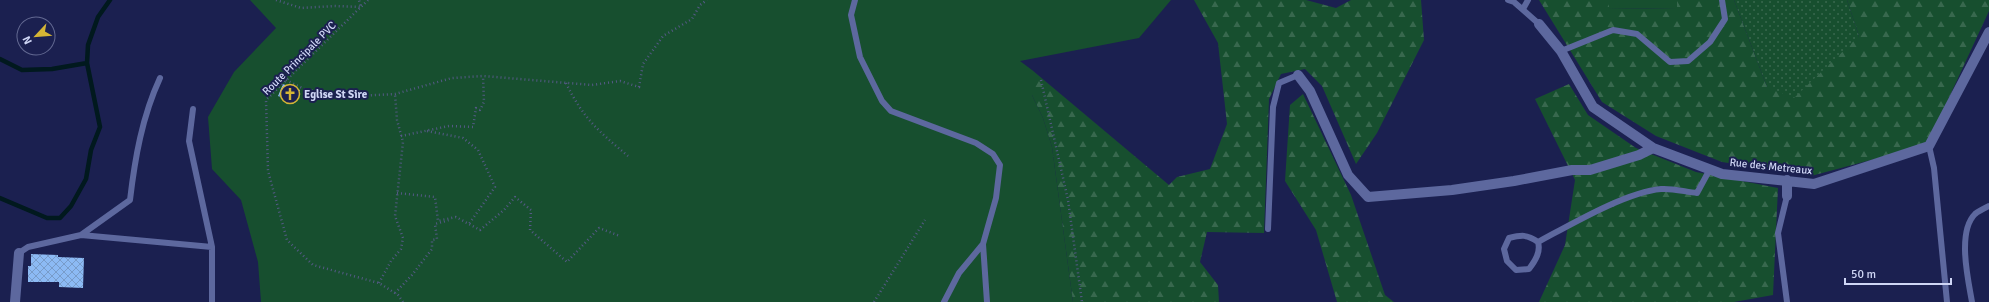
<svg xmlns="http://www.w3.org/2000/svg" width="1989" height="302" font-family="Signika,sans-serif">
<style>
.grass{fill:#174f2f}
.forest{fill:url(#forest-firs)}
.park{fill:url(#park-dots)}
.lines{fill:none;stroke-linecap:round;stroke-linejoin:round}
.stream{stroke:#01191e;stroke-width:4.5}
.building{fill:url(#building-cross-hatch)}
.path{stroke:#545a85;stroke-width:2.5;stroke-dasharray:1 3;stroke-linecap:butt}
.service{stroke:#5d689e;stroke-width:6}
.minor{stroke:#5d689e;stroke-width:10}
.labels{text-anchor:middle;stroke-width:4;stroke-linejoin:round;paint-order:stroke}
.street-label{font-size:11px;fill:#cfd6f5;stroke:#1b2050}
.poi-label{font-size:11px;font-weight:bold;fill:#cfd6f5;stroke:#1b2050;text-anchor:start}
</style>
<defs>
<pattern id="forest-firs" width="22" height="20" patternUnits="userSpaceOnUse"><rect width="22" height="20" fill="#174f2f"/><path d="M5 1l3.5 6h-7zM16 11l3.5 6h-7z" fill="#38684e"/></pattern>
<pattern id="park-dots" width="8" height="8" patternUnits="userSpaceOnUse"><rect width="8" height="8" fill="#174f2f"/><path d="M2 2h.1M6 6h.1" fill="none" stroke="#38684e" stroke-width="1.8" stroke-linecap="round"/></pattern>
<pattern id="building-cross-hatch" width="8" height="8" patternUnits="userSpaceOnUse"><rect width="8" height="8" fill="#8cbaf4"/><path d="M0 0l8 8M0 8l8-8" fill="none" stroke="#789cca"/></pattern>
</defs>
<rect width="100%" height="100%" fill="#1b2050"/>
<!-- grass -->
<path class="grass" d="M250 0H1171L1139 38 1020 61 1032 70V95L1043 118 1052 147 1073 302H261L258 262 241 200 212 169 208 117 234 72 276 28Z
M1609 0H1677V8L1609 9Z"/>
<!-- forest -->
<path class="forest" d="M1194 0H1306L1336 8 1351 0H1421L1424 40 1377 133 1356 164 1322 86 1305 69 1281 74 1269 99 1264 233 1207 232 1200 262 1218 285 1219 302H1073L1052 147 1043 118 1032 95V70L1169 185 1177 177 1210 169 1227 124 1218 43Z
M1539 0H1609V9L1677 8V0H1734L1767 87 1859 36 1847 0H1989V11L1927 145 1811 176 1722 162 1656 136 1602 102Z
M1569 84 1588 115 1636 148 1696 172 1778 188 1773 295 1734 302H1539L1565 245 1575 180 1535 99Z
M1303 94 1351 195 1385 295 1394 302H1337L1316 230 1285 181 1290 105Z"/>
<!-- park -->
<path class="park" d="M1734 0H1847L1859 36 1794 98 1767 87Z"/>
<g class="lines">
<!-- stream -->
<path class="stream" d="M0 59 22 70 52 69 87 63
M0 198 47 218H60L71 206 86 179 91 150 100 127 87 63 88 45 98 17 110 0"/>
</g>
<!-- building -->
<path class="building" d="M283 84 300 90 295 103 278 96Z
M31 254 58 255V257L84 258 83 288 59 287V282H28V266H31Z"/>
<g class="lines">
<!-- path -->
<path class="path" d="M276 0 301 8 334 6 361 7 359 0
M368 0 266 100 268 171 287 240 313 265 379 283 398 295 403 302
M286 80 306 90 356 94 359 96 395 94 452 78 483 76 592 85 620 81 639 87 643 64 663 36 692 19 700 5 707 0
M1041 80 1068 200 1082 302
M566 83C583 118 598 131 628 156
M427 131 463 138 478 150 495 187 469 224
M401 136 449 126 473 127 476 108 480 110 484 102 483 76
M397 193 435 197 438 221 456 217 480 230 504 210 515 197 531 210 530 230 567 262 599 228 620 236
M379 283 391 261 401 249 403 238 395 216 403 142 397 120 395 94
M395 293 412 275 432 249V240L437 239 435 224 449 220
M874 302 925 220"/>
<!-- service -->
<path class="service" d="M855 0 851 15 860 57 882 101 891 111 976 143 993 154 1000 165 996 198 983 244
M1508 0 1514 2 1539 24
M1523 9 1528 0
M1561 51 1613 30 1637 34 1670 62 1688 61 1710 42 1725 19 1722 0
M193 109 189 141 212 247V302
M1929 146 1934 168 1947 302
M1787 196 1778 233 1787 302
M1268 229 1273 107 1279 83 1298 75
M81 235 130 200C135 158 142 117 160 78
M1538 242C1541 252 1535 261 1529 269L1516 270 1507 261 1504 249 1509 238C1521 235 1527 234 1538 242 1570 225 1626 192 1661 189 1672 188 1686 192 1697 193L1710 169
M19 253 28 247 81 235 212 247
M944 302 959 273 983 244 987 302
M1972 302C1968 279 1957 232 1975 214 1979 211 1985 208 1989 206"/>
<!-- minor -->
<path class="minor" d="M1539 24 1561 51 1593 107 1653 148 1722 174 1814 184 1929 146 1989 32
M1298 75 1310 91 1348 175 1368 197 1452 190 1514 181 1572 170H1590L1639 155 1653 148
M1787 196V180
M15 302 19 253"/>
</g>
<!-- icons -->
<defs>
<symbol id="church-ring" viewBox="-11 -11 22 22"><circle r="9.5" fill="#1b2050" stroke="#d5b535" stroke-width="1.5"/><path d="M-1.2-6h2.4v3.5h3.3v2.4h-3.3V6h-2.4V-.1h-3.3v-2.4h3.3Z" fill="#d5b535"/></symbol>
</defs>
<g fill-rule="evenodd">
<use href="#church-ring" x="279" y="83" width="22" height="22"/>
</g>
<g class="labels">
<!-- street labels -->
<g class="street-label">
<text transform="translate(299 58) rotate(-45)" y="4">Route Principale PVC</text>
<text transform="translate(1771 166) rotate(6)" y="4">Rue des Metreaux</text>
</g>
<!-- poi labels -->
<g class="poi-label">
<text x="304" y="98">Eglise St Sire</text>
</g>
</g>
<!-- north arrow -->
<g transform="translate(36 36) rotate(244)"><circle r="19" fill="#1b2050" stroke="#636992"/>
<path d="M0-3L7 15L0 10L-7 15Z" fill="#d5b535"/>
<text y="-6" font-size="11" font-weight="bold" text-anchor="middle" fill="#cfd6f5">N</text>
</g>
<!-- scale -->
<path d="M1845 278v6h106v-6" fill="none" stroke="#cfd6f5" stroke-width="2"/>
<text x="1851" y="278" font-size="12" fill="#cfd6f5" stroke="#1b2050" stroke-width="3" paint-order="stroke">50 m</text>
</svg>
